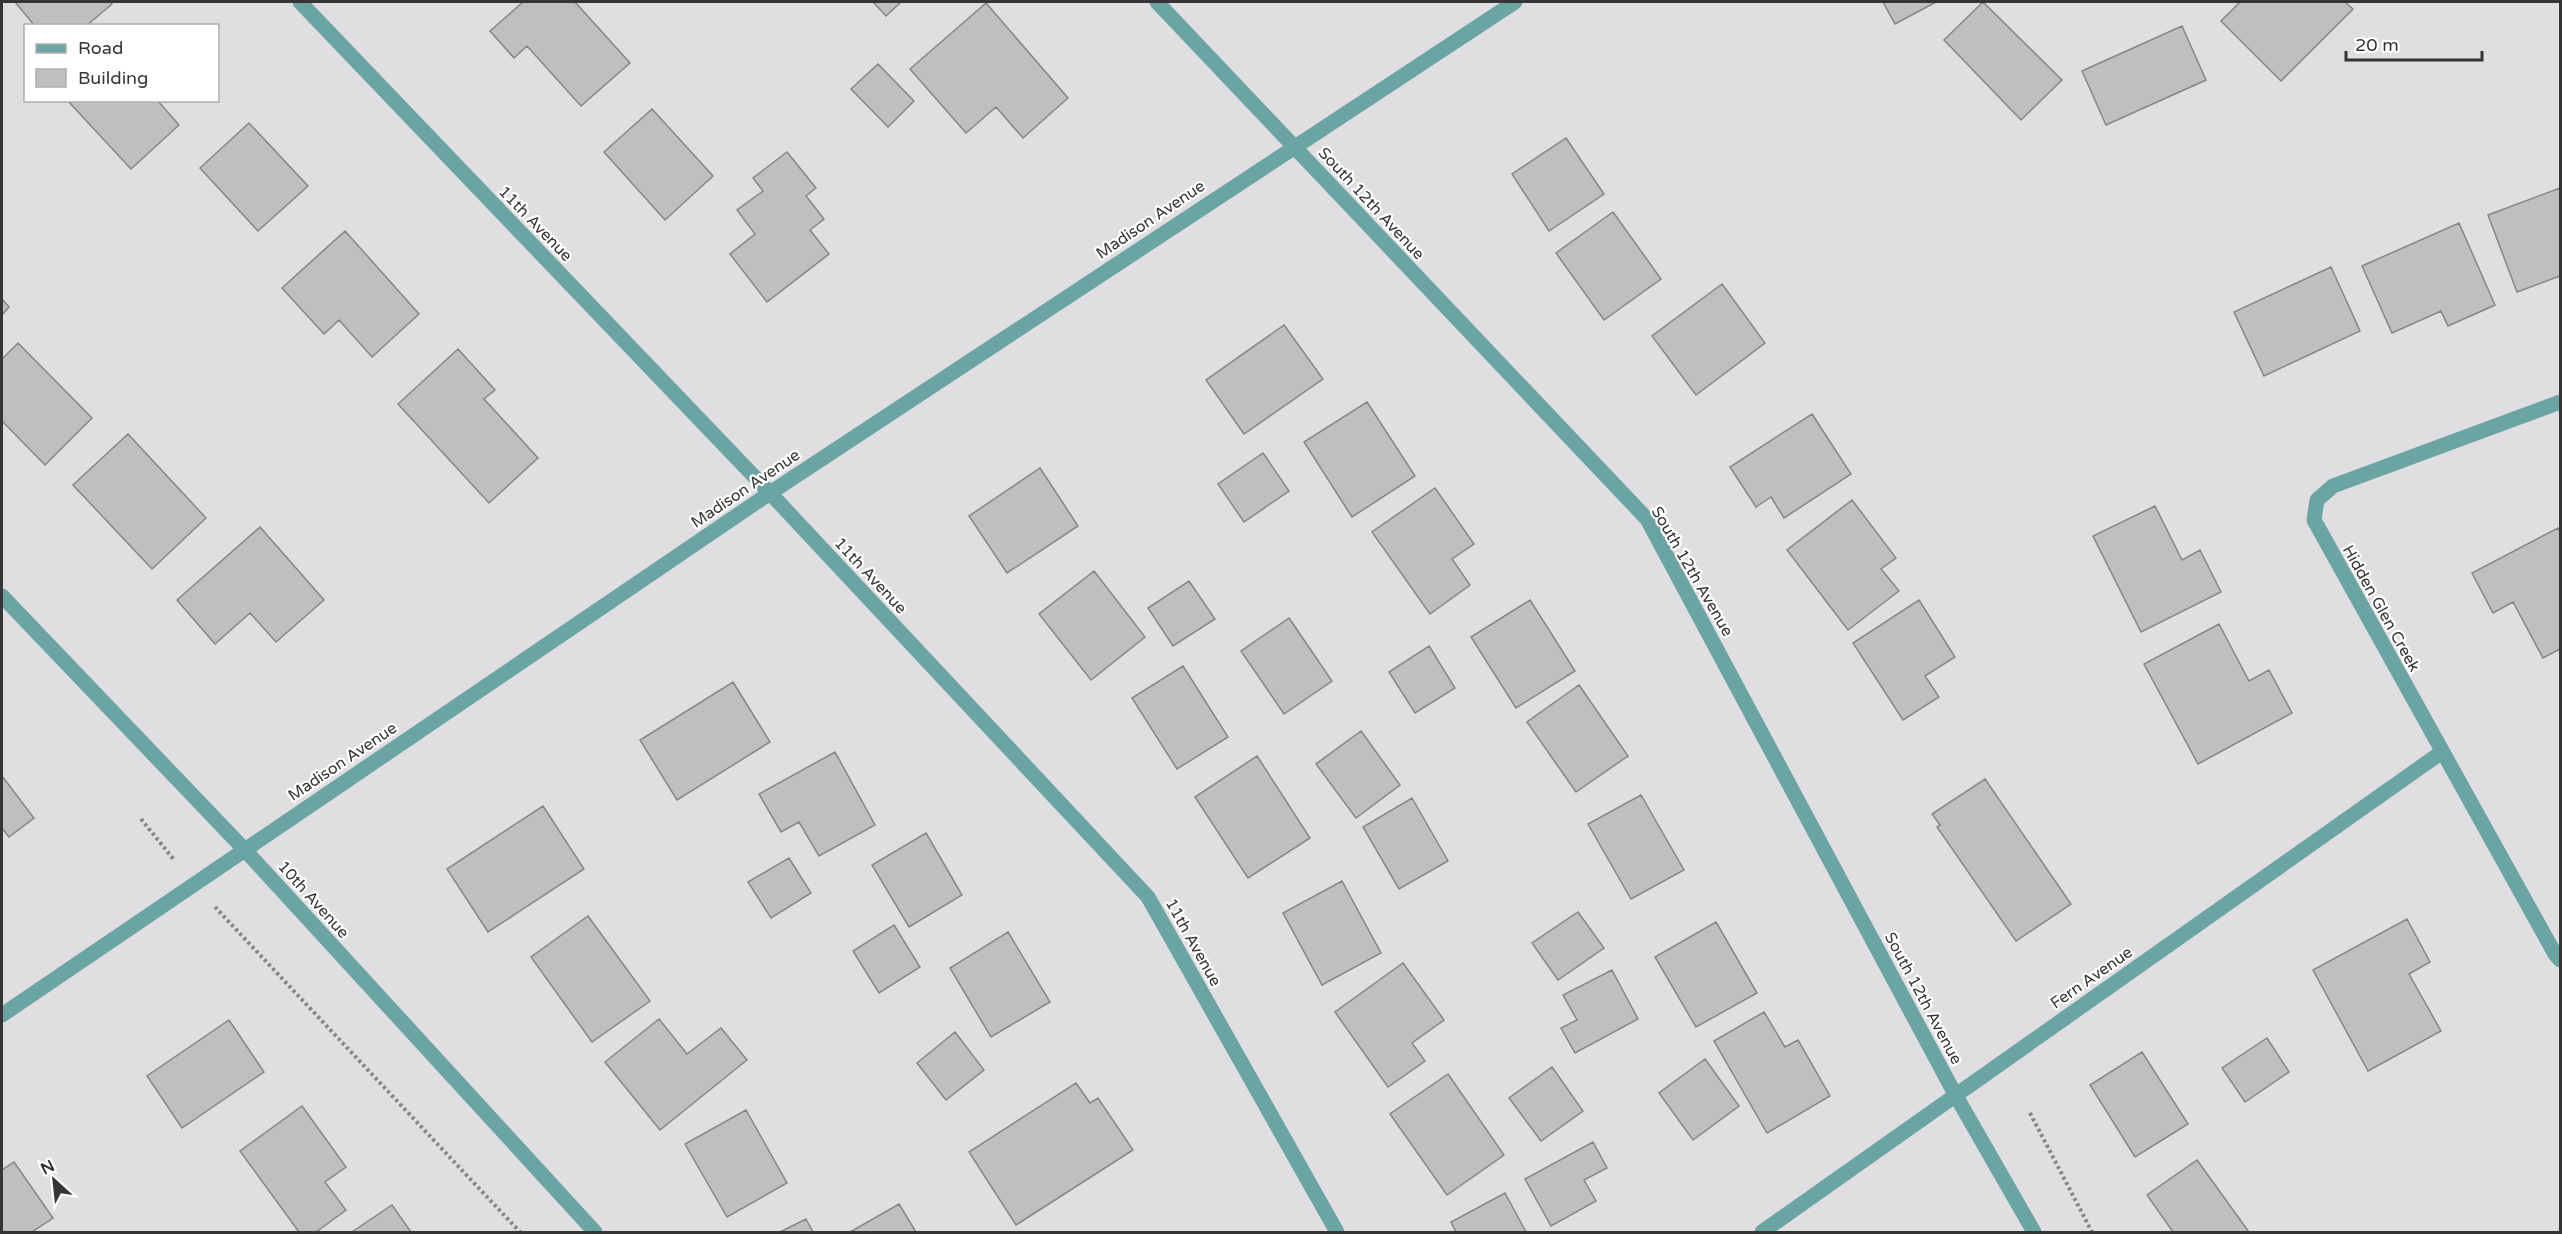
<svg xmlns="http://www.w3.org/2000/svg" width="2562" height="1234" font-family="'Varela Round',sans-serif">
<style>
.building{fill:#c1bec2;stroke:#878588;stroke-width:1.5}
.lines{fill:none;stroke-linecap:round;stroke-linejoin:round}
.path{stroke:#868587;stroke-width:4;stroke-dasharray:3 3;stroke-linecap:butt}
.minor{stroke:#6aa5a3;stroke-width:15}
.labels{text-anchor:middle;stroke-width:4.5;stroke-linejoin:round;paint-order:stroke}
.street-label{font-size:16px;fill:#363536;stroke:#fff}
</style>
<rect width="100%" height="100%" fill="#e0dee1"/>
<!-- building -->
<path class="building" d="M15 2H110L112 4 86 26H35Z
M523 2H575L630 63 581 106 527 46 514 58 490 31Z
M873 2H901L886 16Z
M1883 2H1936L1895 24Z
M1983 2 2062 80 2021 120 1944 40Z
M2240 2H2345L2353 9 2281 81 2221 21Z
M986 3 1068 98 1023 138 996 107 966 133 910 69Z
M2182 26 2206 80 2106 125 2082 71Z
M878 64 914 101 888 127 851 89Z
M67 100H157L179 125 131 169Z
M652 109 713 176 665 220 604 152Z
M249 123 308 186 258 231 200 168Z
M1566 138 1604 194 1549 231 1512 174Z
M787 152 816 188 806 196 824 219 810 230 829 254 767 302 730 254 755 234 737 210 763 191 753 178Z
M2560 188V276L2517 292 2488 215Z
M1613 212 1661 279 1604 320 1556 253Z
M2459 223 2495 305 2448 326 2441 311 2392 333 2362 266Z
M345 231 419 314 372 357 339 320 324 334 282 288Z
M2331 267 2360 331 2264 376 2234 312Z
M1722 284 1765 343 1696 395 1652 336Z
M2 299 9 307 2 315Z
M1284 325 1323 379 1244 434 1206 380Z
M18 343 92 418 45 465 2 421V359Z
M458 349 495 390 484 399 538 458 489 503 398 404Z
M1367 402 1415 476 1352 517 1304 442Z
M1812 414 1851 474 1784 518 1771 497 1756 507 1730 467Z
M128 434 206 518 152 569 73 485Z
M1263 453 1289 491 1244 522 1218 484Z
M1040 468 1078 526 1007 573 969 516Z
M1435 488 1474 544 1452 559 1470 585 1430 614 1372 532Z
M1852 500 1896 558 1881 569 1899 591 1848 630 1787 550Z
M2155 506 2182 560 2200 550 2221 592 2141 632 2093 536Z
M260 527 324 600 276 642 250 613 215 644 177 600Z
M2558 528 2560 532V649L2543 658 2513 602 2493 613 2472 573Z
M1094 571 1145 637 1091 680 1039 614Z
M1189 581 1215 619 1173 646 1148 608Z
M1530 600 1575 671 1516 708 1471 637Z
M1919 600 1955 657 1925 676 1939 697 1903 720 1853 643Z
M1289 618 1332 681 1284 714 1241 651Z
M2219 624 2249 681 2269 670 2292 713 2198 764 2144 664Z
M1429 646 1455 688 1415 713 1389 672Z
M1183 666 1228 737 1177 769 1132 698Z
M733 682 770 742 677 800 640 740Z
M1579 685 1628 756 1576 792 1527 722Z
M1361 731 1400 785 1356 818 1316 764Z
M835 752 875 825 819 856 799 822 781 832 759 794Z
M1257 756 1310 838 1248 878 1195 797Z
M2 776 34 818 9 837 2 828Z
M1985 779 2071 904 2016 941 1937 827 1940 825 1932 814Z
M1641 795 1684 870 1631 899 1588 824Z
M1412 798 1448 861 1399 889 1363 827Z
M543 806 584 869 488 932 447 869Z
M926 833 962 895 909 927 872 865Z
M789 858 811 893 771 918 748 882Z
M1342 881 1381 953 1322 985 1283 913Z
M1578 912 1604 948 1558 980 1532 943Z
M588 916 650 1001 592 1042 531 957Z
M2407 919 2430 962 2409 974 2441 1031 2368 1071 2313 970Z
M1716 922 1757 993 1696 1027 1655 957Z
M894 925 920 967 879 993 853 951Z
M1008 932 1050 1002 991 1037 950 968Z
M1403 963 1444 1020 1412 1043 1425 1061 1388 1087 1335 1012Z
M1612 970 1638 1019 1575 1053 1561 1028 1577 1020 1563 995Z
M1764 1012 1785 1047 1798 1040 1830 1096 1767 1133 1714 1041Z
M659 1019 687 1054 721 1028 747 1060 660 1130 605 1062Z
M229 1020 264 1072 182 1128 147 1076Z
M955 1032 984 1070 946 1100 917 1063Z
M2267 1038 2289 1072 2245 1102 2222 1068Z
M2142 1052 2188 1124 2135 1157 2090 1085Z
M1705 1059 1739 1106 1693 1140 1659 1093Z
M1552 1067 1583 1111 1541 1141 1509 1098Z
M1448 1074 1504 1155 1447 1195 1390 1114Z
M1076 1083 1090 1103 1098 1098 1133 1150 1016 1225 969 1152Z
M302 1106 346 1167 325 1182 346 1210 316 1232H299L240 1151Z
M746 1110 787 1183 727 1217 685 1144Z
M1593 1142 1607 1168 1584 1180 1596 1201 1551 1226 1525 1179Z
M2197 1160 2249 1232H2173L2147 1195Z
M14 1162 53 1218 32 1232H2V1170Z
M1505 1193 1526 1232H1456L1451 1222Z
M899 1204 916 1232H850Z
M392 1205 411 1232H352Z
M806 1219 813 1232H780Z"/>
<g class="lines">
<!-- path -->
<path class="path" d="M141 819 175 861
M215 907 520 1232
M2030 1113 2092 1232"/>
<!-- minor -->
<path class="minor" d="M300 2 770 493 1148 897 1337 1232
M1157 2 1647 519 1956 1096 2034 1232
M2560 402 2333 486 2317 500 2314 520 2555 954 2560 960
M2 596 244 849 595 1232
M2 1015 770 493 1515 2
M1762 1232 2442 752"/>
</g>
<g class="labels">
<!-- street labels -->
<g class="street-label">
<text transform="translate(1372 203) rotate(47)" y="6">South 12th Avenue</text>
<text transform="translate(1150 219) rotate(-34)" y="6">Madison Avenue</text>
<text transform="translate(536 223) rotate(46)" y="6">11th Avenue</text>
<text transform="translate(745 488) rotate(-34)" y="6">Madison Avenue</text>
<text transform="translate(1693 571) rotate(60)" y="6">South 12th Avenue</text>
<text transform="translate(871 575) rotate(47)" y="6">11th Avenue</text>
<text transform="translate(2382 608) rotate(61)" y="6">Hidden Glen Creek</text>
<text transform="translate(342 761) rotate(-34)" y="6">Madison Avenue</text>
<text transform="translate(314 899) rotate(48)" y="6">10th Avenue</text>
<text transform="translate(1194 942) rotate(61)" y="6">11th Avenue</text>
<text transform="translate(2091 977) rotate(-35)" y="6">Fern Avenue</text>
<text transform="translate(1924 998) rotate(62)" y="6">South 12th Avenue</text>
</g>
</g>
<!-- border -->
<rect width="2562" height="1234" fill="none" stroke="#363536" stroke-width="6"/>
<!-- legend -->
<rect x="24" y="24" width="195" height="78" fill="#ffffff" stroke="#afaeaf" stroke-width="1.5"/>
<rect x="36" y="44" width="30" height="9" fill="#6aa5a3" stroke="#afaeaf" stroke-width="1.5"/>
<text x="78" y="54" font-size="18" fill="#363536">Road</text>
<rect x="36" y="69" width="30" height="18" fill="#c1bec2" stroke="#afaeaf" stroke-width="1.5"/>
<text x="78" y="84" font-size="18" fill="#363536">Building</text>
<!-- north arrow -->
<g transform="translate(54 1180) rotate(333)" stroke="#ffffff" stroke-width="4.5" paint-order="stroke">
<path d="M0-4.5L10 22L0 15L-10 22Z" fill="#363536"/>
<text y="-9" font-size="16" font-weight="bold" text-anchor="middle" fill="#363536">N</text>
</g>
<!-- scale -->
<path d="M2346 51v9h136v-9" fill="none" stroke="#363536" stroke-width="3"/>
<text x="2355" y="51" font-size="18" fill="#363536" stroke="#ffffff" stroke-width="4.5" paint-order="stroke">20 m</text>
</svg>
